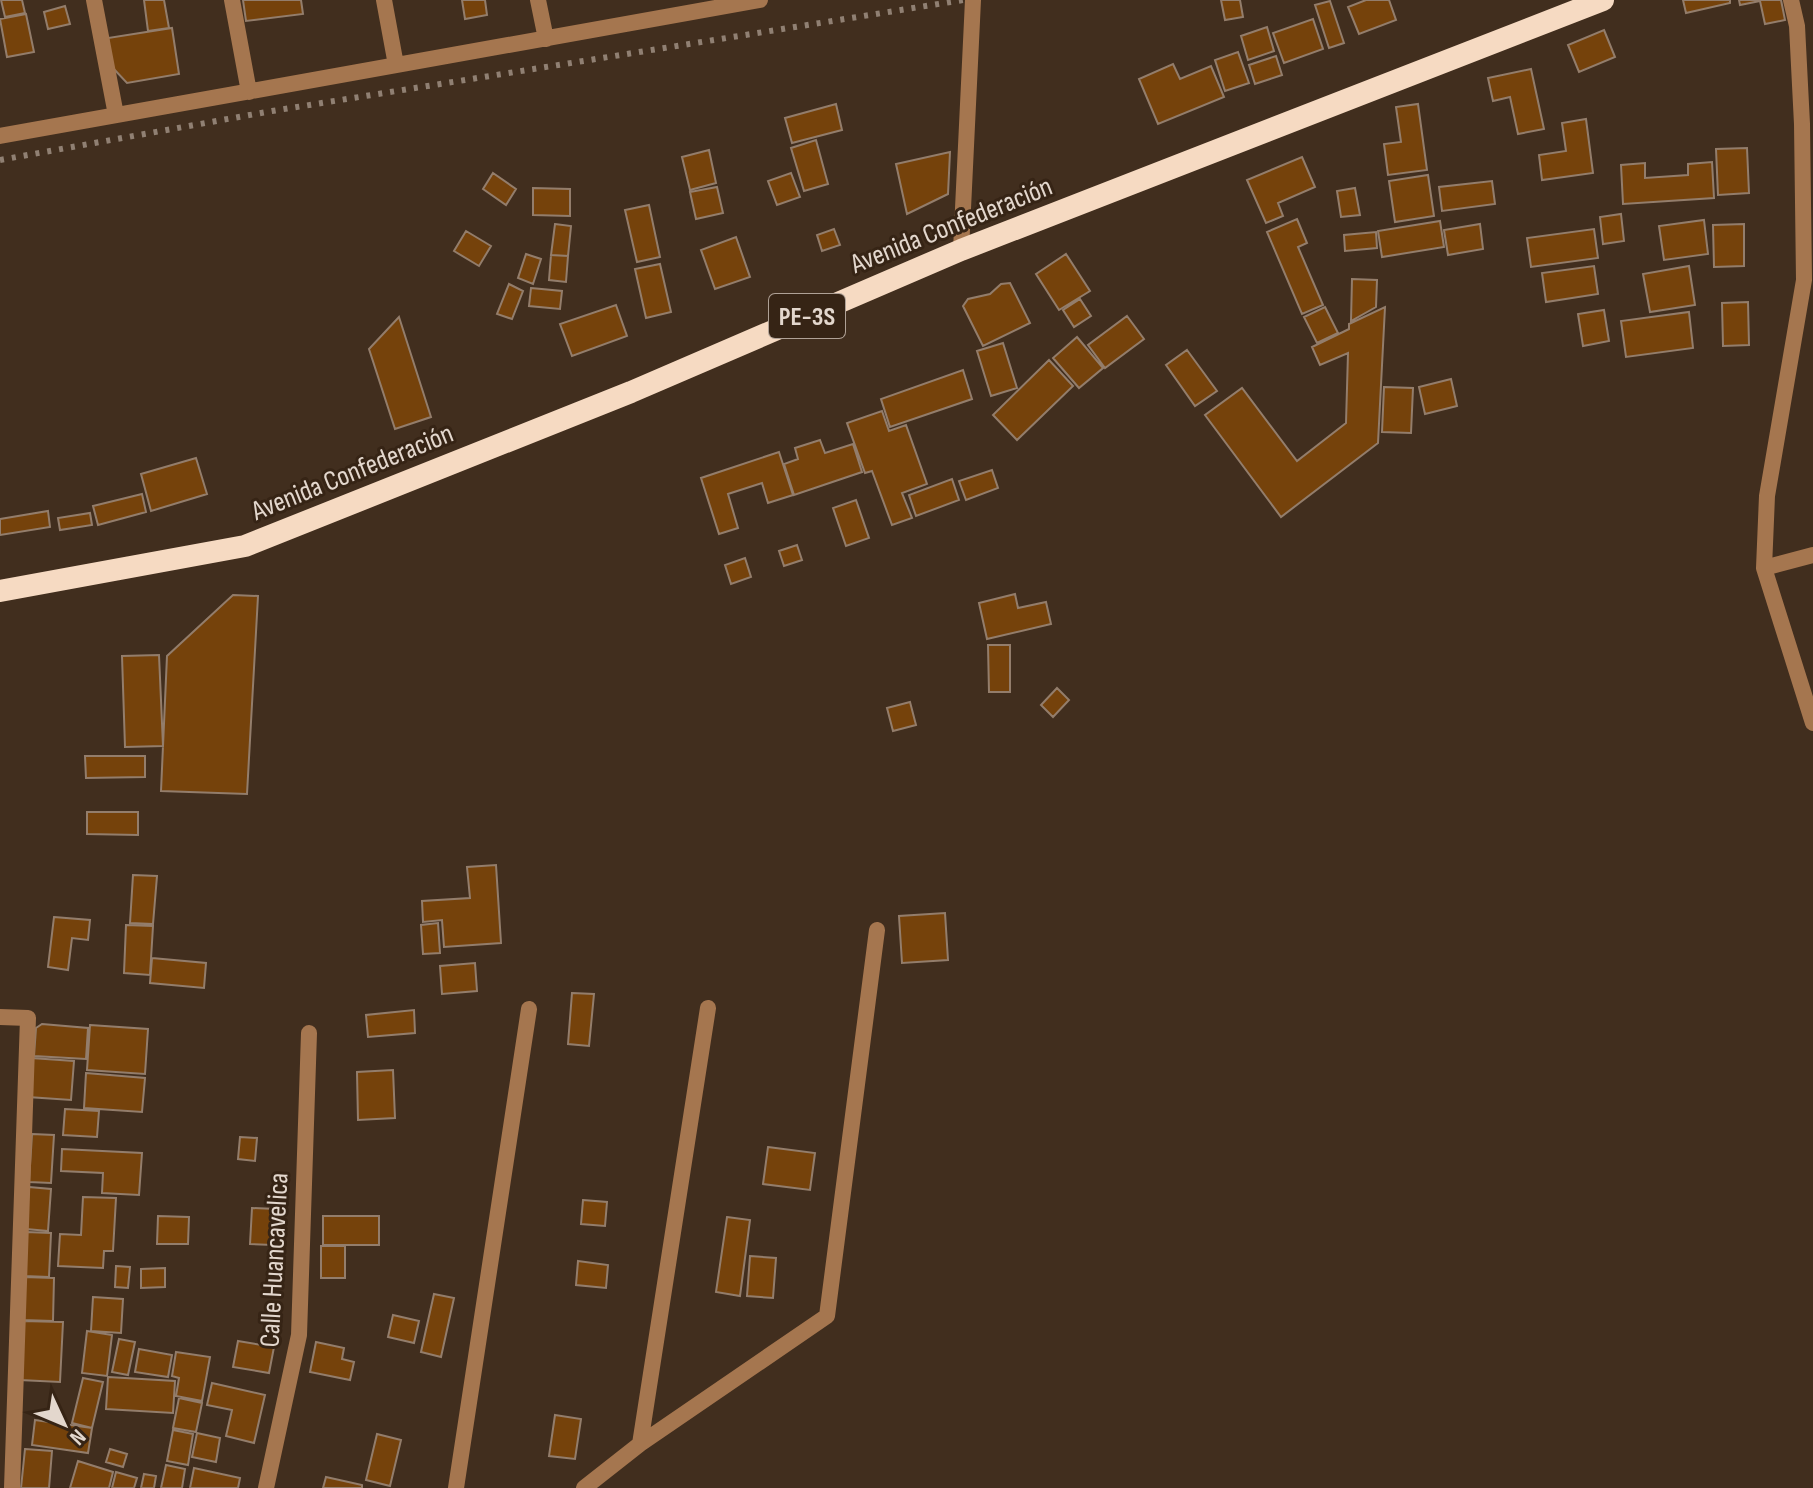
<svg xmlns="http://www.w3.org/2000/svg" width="1813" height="1488" font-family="'Sofia Sans Condensed',sans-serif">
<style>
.building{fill:#75420b;stroke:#937d6b;stroke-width:2}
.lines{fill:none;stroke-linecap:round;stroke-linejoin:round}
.minor{stroke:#a5764f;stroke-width:16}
.trunk{stroke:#f6dac2;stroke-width:22}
.rail{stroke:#908073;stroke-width:6;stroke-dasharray:4 8;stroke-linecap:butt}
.labels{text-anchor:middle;stroke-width:6;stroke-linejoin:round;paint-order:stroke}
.shield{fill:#362415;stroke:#afa196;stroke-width:2}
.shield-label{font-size:26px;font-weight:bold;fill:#e3d7cd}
.street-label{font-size:28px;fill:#e3d7cd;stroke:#362415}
</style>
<rect width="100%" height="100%" fill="#412e1e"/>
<!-- building -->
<path class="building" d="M1 0H22L25 13 5 17Z
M144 0H164L169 28 148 31Z
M243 0H301L303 14 246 21Z
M462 0H485L487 15 465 19Z
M1221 0H1240L1243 17 1225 20Z
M1366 0H1389L1396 20 1359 34 1348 7Z
M1683 0H1730V3L1686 13Z
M1739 0H1781L1785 20 1765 24 1760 1 1740 5Z
M1330 1 1344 43 1329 48 1315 5Z
M65 6 70 24 48 29 44 12Z
M26 14 34 52 7 57 0 19Z
M1313 19 1323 49 1284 63 1273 33Z
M1267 27 1274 51 1248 60 1241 36Z
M172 28 179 74 127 83 112 67 108 38Z
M1604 30 1615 57 1579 72 1568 45Z
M1238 52 1249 83 1225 91 1215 60Z
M1276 56 1282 75 1255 84 1249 65Z
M1173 64 1180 79 1211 66 1224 97 1158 124 1139 79Z
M1531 69 1544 129 1518 134 1510 97 1493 101 1488 78Z
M836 104 842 130 792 143 785 118Z
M1418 104 1427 170 1388 175 1384 144 1401 142 1396 107Z
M1586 119 1593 173 1542 180 1539 155 1566 151 1562 123Z
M816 140 828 184 804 191 791 148Z
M1747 148 1749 193 1718 195 1716 149Z
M709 150 716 183 690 190 682 157Z
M950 152 948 194 907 214 896 164Z
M1302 157 1315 187 1278 203 1283 216 1266 223 1247 180Z
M1712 162 1714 198 1623 204 1621 165 1645 163V178L1688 175V164Z
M493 173 516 189 506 205 483 189Z
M791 173 800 197 777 205 768 181Z
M1428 175 1434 216 1395 222 1389 181Z
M1492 181 1495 204 1442 211 1439 187Z
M717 187 723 213 696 219 690 192Z
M533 188 570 189V216L533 215Z
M1355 188 1360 215 1341 217 1337 191Z
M649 205 660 257 637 262 625 210Z
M1621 214 1624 241 1603 244 1600 217Z
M1297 219 1307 243 1298 247 1323 305 1302 314 1267 232Z
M1704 220 1708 254 1664 260 1659 226Z
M1440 221 1444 247 1382 257 1378 231Z
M555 224 571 226 568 256 551 255Z
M1480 224 1483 249 1448 255 1444 230Z
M1744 224V266L1714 267 1713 225Z
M834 229 840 245 822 251 817 235Z
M1594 229 1598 258 1531 267 1527 238Z
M466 231 491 246 479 266 454 251Z
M1376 232 1377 248 1345 251 1344 235Z
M736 237 750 277 715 289 701 250Z
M526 254 541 259 533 284 518 278Z
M1066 254 1090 291 1059 310 1036 274Z
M551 255 568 256 566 282 549 280Z
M660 264 671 312 646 318 635 269Z
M1594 266 1598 294 1546 302 1542 273Z
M1689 266 1695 305 1650 312 1643 274Z
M1352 279 1377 280 1376 307 1351 321Z
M1010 283 1030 323 983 346 963 306 968 299 990 294 1001 284Z
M509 284 523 291 512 319 497 314Z
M531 288 562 291 560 309 529 306Z
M1080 299 1091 316 1074 327 1063 310Z
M1748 302 1749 345 1723 346 1722 303Z
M616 305 627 336 572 356 560 324Z
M1325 307 1338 333 1317 343 1304 317Z
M1385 307 1378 443 1281 517 1205 415 1242 388 1297 461 1346 423 1348 353 1320 365 1312 347 1349 329V324Z
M1604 310 1609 341 1583 346 1578 314Z
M1689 312 1693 348 1626 357 1621 321Z
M1127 316 1144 339 1105 368 1088 345Z
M399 317 431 417 395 429 369 349Z
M1077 337 1103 368 1079 388 1053 358Z
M1003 343 1017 388 991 396 977 351Z
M1187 350 1217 391 1195 406 1166 365Z
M1049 360 1073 386 1017 440 993 415Z
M963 370 972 399 890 427 881 399Z
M1451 379 1457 406 1425 414 1419 387Z
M1384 387 1413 388 1411 433 1382 432Z
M882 411 889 431 906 425 927 484 902 493 912 518 892 525 872 471 865 473 847 423Z
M820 440 825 453 853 444 862 472 794 495 784 464 798 459 795 448Z
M779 452 793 495 768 503 762 483 728 494 738 528 719 534 701 478Z
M196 458 207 494 151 511 141 474Z
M992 470 998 488 966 500 959 481Z
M952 479 959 500 916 516 909 495Z
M142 494 146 512 98 525 93 506Z
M856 500 869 538 846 546 833 508Z
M48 511 50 527 0 535V519Z
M90 513 92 525 60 530 58 518Z
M797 545 802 560 784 566 779 551Z
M745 558 751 577 731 584 725 565Z
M1015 594 1018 608 1046 602 1051 624 987 639 979 603Z
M233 595 258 596 247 794 161 791 167 656Z
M988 645H1010V692H989Z
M159 655 163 746 125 747 122 656Z
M1057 688 1069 700 1053 717 1041 705Z
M910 702 916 725 893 731 887 708Z
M85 756H145V777L86 778Z
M87 812H138V835L87 834Z
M496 865 501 943 444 947 442 920 423 922 422 901 470 898 467 867Z
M133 875 157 876 153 924 130 923Z
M945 913 948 960 902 963 899 916Z
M54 917 90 920 88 940 72 938 68 970 48 967Z
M438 923 440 953 423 954 421 925Z
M126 925 153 926 150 975 124 973Z
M152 958 206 963 204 988 150 983Z
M475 963 477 991 442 994 440 966Z
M572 993 594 994 589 1046 568 1044Z
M414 1010 415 1033 368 1037 366 1015Z
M42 1024 88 1028 86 1059 34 1056 36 1028Z
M90 1025 148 1029 145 1074 87 1070Z
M31 1058 74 1061 71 1100 28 1097Z
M393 1070 395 1118 358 1120 357 1072Z
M86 1073 145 1078 142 1112 84 1108Z
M65 1109 99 1111 97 1137 63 1135Z
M32 1134 54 1135 51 1183 29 1182Z
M240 1137 257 1138 255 1161 238 1159Z
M768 1147 815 1153 810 1190 763 1184Z
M62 1149 142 1153 139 1195 102 1193 103 1173 61 1171Z
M29 1187 51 1189 48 1231 26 1229Z
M83 1197 116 1198 113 1251H104L103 1268 58 1266 60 1234 81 1235Z
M583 1200 607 1202 605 1226 581 1224Z
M252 1208 276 1209 273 1245 250 1244Z
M158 1216 189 1217 188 1244H157Z
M323 1216H379V1245H323Z
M727 1217 750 1220 740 1296 716 1292Z
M26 1232 51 1233 49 1277 24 1276Z
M321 1246H345V1278H321Z
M750 1256 776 1258 773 1298 747 1296Z
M578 1261 608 1265 606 1288 576 1285Z
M116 1266 130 1267 128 1288 115 1287Z
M165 1268V1287L141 1288V1269Z
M24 1277 54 1278 53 1321 22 1320Z
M434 1294 454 1298 441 1357 421 1352Z
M93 1297 123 1299 121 1333 91 1331Z
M393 1315 419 1321 414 1343 388 1337Z
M22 1321 63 1322 60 1382 20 1380Z
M87 1331 112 1335 107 1376 82 1373Z
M119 1339 135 1342 128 1375 112 1372Z
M238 1341 274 1347 269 1373 233 1367Z
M316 1342 344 1348 342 1359 354 1362 350 1380 310 1372Z
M139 1349 172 1355 168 1377 135 1372Z
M176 1352 210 1357 202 1401 176 1396 179 1378 172 1376Z
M108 1377 175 1381 173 1413 106 1409Z
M83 1378 103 1382 92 1428 72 1423Z
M212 1383 265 1395 254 1443 226 1436 232 1410 207 1405Z
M179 1398 202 1403 196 1432 173 1428Z
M555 1415 581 1419 575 1459 549 1456Z
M35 1420 92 1428 88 1453 32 1445Z
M173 1430 193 1434 188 1465 167 1461Z
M197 1433 220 1438 216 1462 192 1457Z
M377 1434 401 1440 390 1486 366 1480Z
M25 1449 52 1451 49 1488H21Z
M110 1449 127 1454 123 1467 106 1462Z
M78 1461 113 1472 109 1488H70Z
M166 1465 185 1469 182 1488H161Z
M194 1468 240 1478 238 1488H190Z
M116 1472 137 1478 134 1488H112Z
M144 1474 156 1476 154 1488H141Z
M326 1477 362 1485V1488H323Z"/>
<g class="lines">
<!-- minor -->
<path class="minor" d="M94 0 116 115
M232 0 249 92
M384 0 396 65
M538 0 546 39
M1791 0 1797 26 1802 124 1804 280 1767 496 1764 568 1813 723
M0 136 760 0
M961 250 973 0
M1764 568 1813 555
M0 1017 28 1018 12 1488
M640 1444 708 1008
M266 1488 299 1335 309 1033
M456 1488 529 1009
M584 1488 640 1444 827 1316 877 930"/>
<!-- trunk -->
<path class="trunk" d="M0 591 245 546 631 392 961 250 1603 0"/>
<!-- rail -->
<path class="rail" d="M0 160 272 111 963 0"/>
</g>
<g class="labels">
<!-- shield labels -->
<rect class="shield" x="769" y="294" width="76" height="44" rx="6"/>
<g class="shield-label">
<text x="807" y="325">PE-3S</text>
</g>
<!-- street labels -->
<g class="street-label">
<text transform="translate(951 224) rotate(-22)" y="10">Avenida Confederación</text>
<text transform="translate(352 471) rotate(-22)" y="10">Avenida Confederación</text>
<text transform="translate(273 1260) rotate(-87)" y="10">Calle Huancavelica</text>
</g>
</g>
<!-- north arrow -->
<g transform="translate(64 1424) rotate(134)" stroke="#362415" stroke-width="6" paint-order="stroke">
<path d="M0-6L14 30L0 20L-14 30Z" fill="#e3d7cd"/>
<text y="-12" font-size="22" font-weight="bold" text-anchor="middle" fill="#e3d7cd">N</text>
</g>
</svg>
